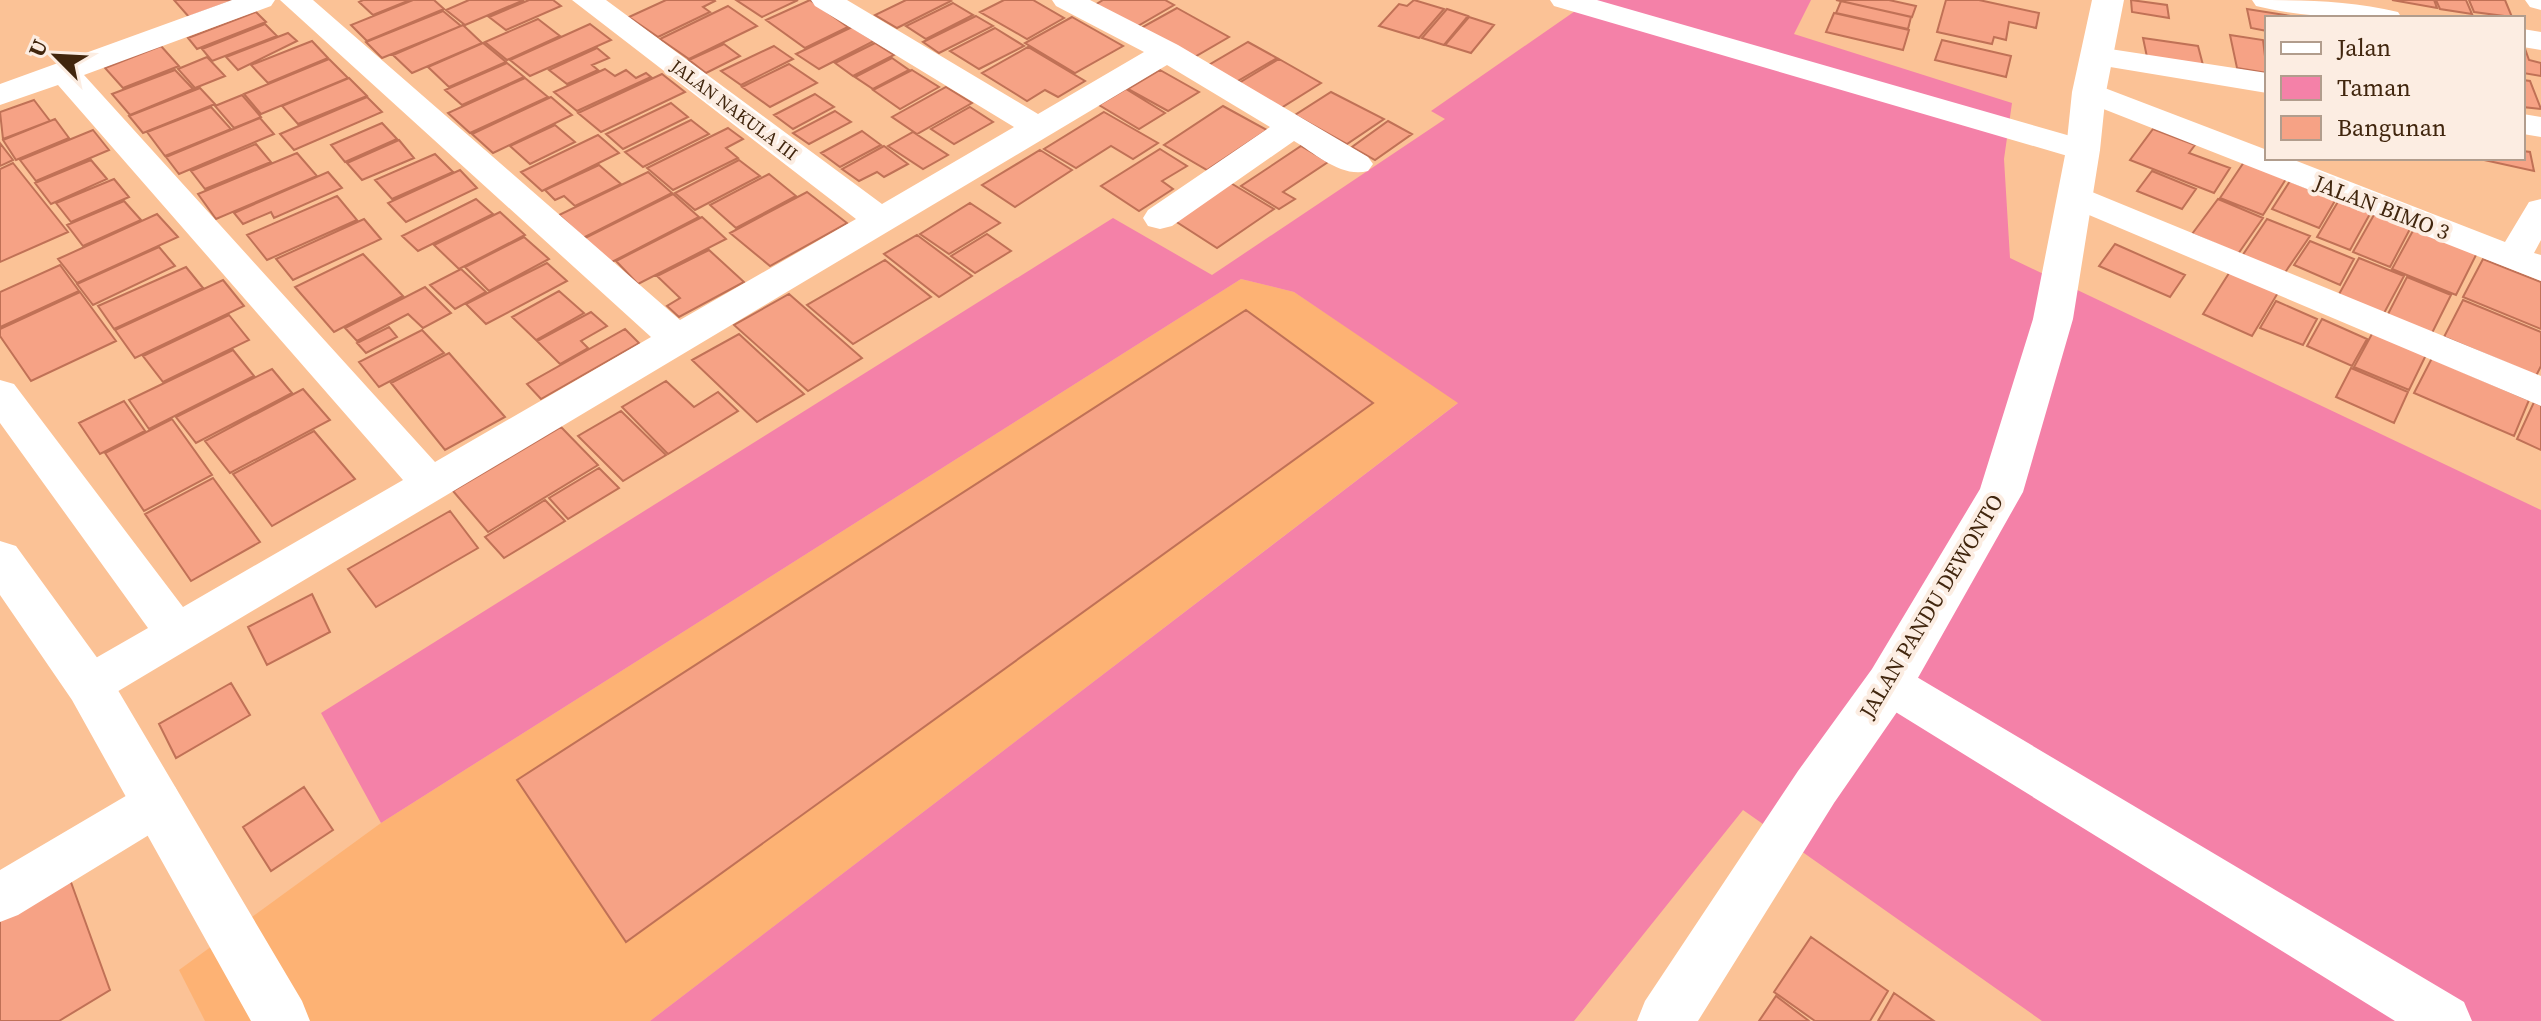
<svg xmlns="http://www.w3.org/2000/svg" width="2541" height="1021" font-family="'Source Serif 4',serif">
<style>
.built{fill:#fdb274}
.green{fill:#f481a8}
.building{fill:#f6a285;stroke:#c07156;stroke-width:2}
.lines{fill:none;stroke-linecap:round;stroke-linejoin:round}
.minor{fill:#fff;fill-rule:evenodd}
.tertiary{fill:#fff;fill-rule:evenodd}
.labels{text-anchor:middle;stroke-width:8;stroke-linejoin:round;paint-order:stroke}
.far-street-label{font-size:18px;fill:#41260e;stroke:#fcede2}
.street-label{font-size:22px;fill:#41260e;stroke:#fcede2}
</style>
<rect width="100%" height="100%" fill="#fbc296"/>
<!-- built -->
<path class="built" d="M1241 279 1294 292 1459 402 650 1021H205L179 970 381 823Z"/>
<!-- green -->
<path class="green" d="M1591 0H1811L1794 34 2012 103 2004 159 2010 258 2541 510V1021H2042L1743 810 1574 1021H650L1458 403 1294 292 1241 279 381 823 321 713 1113 218 1212 275 1445 119 1431 111Z"/>
<!-- building -->
<path class="building" d="M174 0H235L189 17Z
M363 0H410L373 15 359 2Z
M413 0H434L444 9 367 41 351 25Z
M469 0H524L465 25 446 10Z
M529 0H553L561 6 506 30 489 17Z
M666 0H714L715 1 703 7 710 12 658 37 629 17Z
M736 0H798L762 17Z
M810 0 848 27 805 48 766 20Z
M906 0H949L951 1 897 28 875 15Z
M1004 0H1033L1064 18 1027 39 980 12Z
M1103 0H1165L1174 5 1136 27 1095 5Z
M1414 0 1444 9 1419 38 1379 26 1399 4 1407 6Z
M1836 0H1889L1916 6 1912 17Z
M1946 0H1979L2039 13 2036 28 2009 22 2006 40 1994 37 1992 44 1937 32Z
M2131 0 2167 5 2169 18 2132 12Z
M2434 0 2437 8 2392 0Z
M2436 0H2466L2472 14 2440 9Z
M2469 0H2505L2512 17 2474 12Z
M1841 1 1911 17 1908 29 1836 13Z
M953 3 973 15 926 39 906 26Z
M728 6 757 26 689 59 660 39Z
M1177 8 1229 37 1191 59 1139 29Z
M1447 9 1468 16 1444 45 1422 38Z
M2247 9 2303 18H2267V31L2251 28Z
M443 11 461 26 382 58 366 42Z
M256 12 266 22 197 49 188 38Z
M1834 13 1909 30 1903 50 1826 32Z
M976 16 993 26 939 53 923 42Z
M1072 17 1123 46 1075 73 1025 43Z
M1469 17 1494 25 1471 53 1445 45Z
M538 19 560 36 507 60 485 42Z
M265 24 277 36 212 61 202 49Z
M590 24 611 40 530 76 510 60Z
M463 25 482 43 412 73 393 55Z
M852 27 874 41 819 69 796 54Z
M995 28 1024 46 979 69 950 51Z
M288 33 297 41 238 70 226 57Z
M2230 35 2263 40 2267 73 2237 68Z
M2143 38 2198 46 2203 65 2147 57Z
M1942 40 2011 56 2006 77 1935 60Z
M312 41 328 58 268 83 251 65Z
M1248 42 1277 58 1236 82 1207 66Z
M483 43 506 62 449 87 428 67Z
M875 43 894 55 853 76 835 63Z
M2523 43 2529 60 2541 63V76L2523 73Z
M724 44 740 56 706 73 689 60Z
M161 46 179 66 123 88 105 68Z
M774 46 793 59 741 85 721 71Z
M1028 47 1085 81 1058 97 1045 90 1027 101 982 73Z
M597 48 609 58 592 65 598 70 567 84 549 70Z
M207 57 225 76 195 88 178 69Z
M892 58 909 70 873 89 855 77Z
M329 59 348 78 261 114 244 94Z
M1279 59 1321 83 1281 108 1239 83Z
M507 63 524 77 462 105 445 90Z
M789 64 817 83 770 107 742 87Z
M605 69 615 76 626 70 636 78 646 73 651 77 577 111 554 92Z
M175 70 193 89 130 115 112 94Z
M912 70 939 87 900 109 873 90Z
M1160 70 1199 92 1168 111 1128 89Z
M662 74 685 92 601 132 578 113Z
M349 78 367 96 298 124 282 106Z
M525 78 548 97 470 133 448 113Z
M2523 80 2530 81 2541 109 2523 107Z
M946 87 972 103 917 134 892 117Z
M200 88 215 104 143 133 129 116Z
M1126 89 1165 113 1139 129 1099 105Z
M1331 92 1384 119 1347 144 1295 115Z
M815 94 834 107 793 129 774 115Z
M242 95 261 117 234 128 215 106Z
M367 97 382 112 294 150 280 134Z
M551 97 572 115 493 153 472 134Z
M34 100 50 121 3 139 0 112Z
M671 103 688 117 623 149 606 134Z
M1223 106 1267 130 1207 170 1164 145Z
M211 107 231 129 165 156 147 132Z
M970 107 993 122 954 144 931 129Z
M835 111 851 122 809 144 793 133Z
M1104 112 1158 143 1133 159 1111 146 1076 168 1044 149Z
M260 118 274 134 179 174 166 157Z
M55 119 69 138 16 160 3 140Z
M691 120 709 134 643 167 625 152Z
M1388 121 1412 134 1375 160 1352 147Z
M382 123 397 139 345 162 331 145Z
M555 125 575 142 530 164 510 146Z
M728 128 743 139 726 148 738 158 673 190 647 168Z
M2153 129 2195 145 2189 153 2230 168 2214 193 2130 160Z
M93 130 109 150 36 181 20 160Z
M862 131 881 145 840 167 821 153Z
M913 132 948 155 923 169 888 146Z
M598 135 619 153 542 191 521 172Z
M399 140 414 158 362 180 347 163Z
M0 143 13 160 0 166Z
M256 144 271 162 205 189 191 171Z
M884 146 908 164 884 177 877 172 859 181 842 169Z
M1301 146 1328 162 1283 192 1295 199 1279 209 1241 186Z
M1160 149 1187 166 1162 181 1173 189 1139 211 1101 186Z
M1040 150 1072 170 1015 207 982 185Z
M2523 151 2530 152 2534 171 2475 158H2523Z
M297 153 317 176 216 219 198 194Z
M435 154 453 172 392 199 375 180Z
M91 160 107 179 51 204 35 183Z
M739 160 760 176 695 210 675 193Z
M2244 162 2286 179 2263 215 2220 198Z
M13 163 68 232 0 262V169Z
M599 165 621 184 575 206 564 196 555 200 545 190Z
M460 170 477 188 406 222 388 203Z
M2152 171 2196 189 2182 209 2137 191Z
M328 172 342 188 274 218 271 212 243 224 234 213Z
M648 172 672 193 583 238 559 215Z
M769 174 796 196 736 228 710 205Z
M114 179 129 197 71 222 56 203Z
M2290 181 2336 199 2319 228 2272 209Z
M1229 182 1274 209 1217 248 1172 219Z
M807 192 847 223 770 266 730 233Z
M673 194 699 217 606 265 581 240Z
M337 196 357 220 267 260 247 235Z
M476 199 493 214 418 251 402 236Z
M2218 199 2263 218 2238 254 2192 234Z
M2339 200 2371 212 2350 250 2317 237Z
M124 201 141 220 83 246 67 225Z
M970 203 1000 223 949 254 920 234Z
M500 212 525 235 459 269 434 245Z
M2375 213 2411 227 2390 267 2353 252Z
M157 214 178 237 77 283 58 259Z
M702 217 726 239 638 284 616 261Z
M364 219 381 239 293 280 276 259Z
M2267 219 2310 236 2284 274 2242 256Z
M2415 227 2478 251 2456 295 2392 269Z
M987 234 1011 251 975 273 951 256Z
M917 235 972 276 939 297 884 254Z
M524 237 549 259 489 291 465 267Z
M2310 241 2354 259 2340 285 2294 265Z
M2115 244 2185 275 2170 297 2099 266Z
M159 247 175 266 93 305 77 284Z
M709 250 744 282 679 317 667 306 680 298 657 276Z
M363 254 403 296 334 332 295 287Z
M2359 258 2404 276 2383 315 2338 296Z
M2483 259 2541 282V329L2463 297Z
M885 260 931 297 853 344 807 305Z
M547 263 567 281 486 324 466 304Z
M60 265 79 291 0 327V292Z
M186 267 203 288 114 329 98 306Z
M461 269 486 292 455 309 430 285Z
M2231 270 2279 291 2252 336 2203 314Z
M2407 277 2451 295 2431 335 2387 316Z
M223 280 244 306 135 358 115 330Z
M425 287 451 313 423 328 408 314 357 341 345 328Z
M559 291 584 313 536 340 512 317Z
M80 292 116 341 31 381 0 336V329Z
M789 294 862 358 808 391 734 325Z
M2463 300 2541 332V366L2536 376 2444 337Z
M2276 301 2317 319 2303 345 2260 328Z
M1246 310 1373 403 626 942 517 780Z
M591 312 607 326 581 341 588 348 560 364 537 341Z
M229 315 249 340 163 382 143 356Z
M2322 319 2367 339 2352 366 2307 346Z
M389 327 397 337 366 353 357 343Z
M625 329 639 343 541 399 527 384Z
M422 330 444 353 379 387 359 362Z
M2373 332 2426 355 2409 390 2354 367Z
M739 334 804 394 757 422 692 360Z
M233 350 254 376 149 429 129 400Z
M449 353 505 417 445 450 391 383Z
M2432 358 2529 400 2514 436 2414 393Z
M2351 368 2408 392 2394 423 2336 397Z
M272 369 292 393 196 443 176 417Z
M666 381 694 407 718 392 738 411 668 454 622 407Z
M303 389 330 420 230 473 205 441Z
M124 401 145 431 100 454 79 423Z
M2534 402 2541 405V450L2517 439Z
M621 411 666 455 623 481 578 436Z
M172 419 212 475 144 511 105 453Z
M561 427 598 465 488 532 453 491Z
M314 431 355 479 272 526 233 474Z
M599 468 619 488 568 519 549 498Z
M213 478 260 542 191 581 145 514Z
M545 500 565 521 504 558 485 537Z
M450 511 478 548 376 607 348 569Z
M312 594 330 632 267 665 248 627Z
M231 683 250 715 176 758 159 724Z
M304 787 333 830 271 871 243 827Z
M68 874 110 990 59 1021H0V913Z
M1811 937 1888 991 1870 1021H1815L1774 992Z
M1894 993 1934 1021H1878Z
M1776 996 1809 1021H1759Z"/>
<g class="lines">
<!-- minor -->
<path class="minor" d="M232 0H275L271 6 84 75 435 462 651 337 280 0H313L680 320 856 219 572 0H606L882 204 1014 127 815 6 811 0H847L1038 114 1144 52 1056 6 1052 0H1090L1178 45 1368 157 1373 164 1368 171C1341 178 1316 154 1294 141L1172 226 1160 229 1148 226 1143 218 1148 210 1270 127 1167 65 105 699 89 705 73 699 66 685 73 671 148 628 0 423V380L14 384 183 607 403 480 58 85 0 105V84Z
M1550 0H1597L2095 143 2100 150 2095 157 2083 160 2071 157 1554 6Z
M2252 0C2301 0 2350 0 2398 12L2402 18C2353 18 2305 18 2256 6Z
M2525 0H2541V10L2530 7Z
M2523 29 2541 32V50L2523 47Z
M2097 47 2267 73V93L2086 63 2081 56 2086 49Z
M2089 82 2267 150V158H2289L2505 242 2529 202 2541 199V240L2534 253 2541 255V281L2078 99 2073 92 2078 85Z
M2523 114 2541 117V137L2523 134Z
M2075 185 2541 376V406L2063 204 2058 196 2063 188Z
M1889 664 1905 670 2464 1002 2472 1021H2395L1873 698 1866 684 1873 670Z
M158 781 175 787 183 803 175 819 18 915 0 922V870L141 787Z"/>
<!-- tertiary -->
<path class="tertiary" d="M2092 0H2124L2106 92 2100 150 2073 319 2023 492 1906 699 1834 803 1698 1021H1637L1645 1001 1798 771 1872 669 1980 489 2033 319 2066 150 2072 92Z
M0 541 16 546 106 670 302 1001 310 1021H251L72 700 0 595Z"/>
</g>
<g class="labels">
<!-- far-street labels -->
<g class="far-street-label">
<text transform="translate(734 110) rotate(37)" y="6">JALAN NAKULA III</text>
</g>
<!-- street labels -->
<g class="street-label">
<text transform="translate(2382 207) rotate(21)" y="8">JALAN BIMO 3</text>
<text transform="translate(1931 606) rotate(-59)" y="8">JALAN PANDU DEWONTO</text>
</g>
</g>
<!-- legend -->
<rect x="2265" y="16" width="260" height="144" fill="#fcede2" stroke="#b19d8d" stroke-width="2"/>
<rect x="2281" y="42" width="40" height="12" fill="#ffffff" stroke="#b19d8d" stroke-width="2"/>
<text x="2337" y="56" font-size="24" fill="#41260e">Jalan</text>
<rect x="2281" y="76" width="40" height="24" fill="#f481a8" stroke="#b19d8d" stroke-width="2"/>
<text x="2337" y="96" font-size="24" fill="#41260e">Taman</text>
<rect x="2281" y="116" width="40" height="24" fill="#f6a285" stroke="#b19d8d" stroke-width="2"/>
<text x="2337" y="136" font-size="24" fill="#41260e">Bangunan</text>
<!-- north arrow -->
<g transform="translate(56 56) rotate(294)" stroke="#fcede2" stroke-width="6" paint-order="stroke">
<path d="M0-6L14 30L0 20L-14 30Z" fill="#41260e"/>
<text y="-12" font-size="22" font-weight="bold" text-anchor="middle" fill="#41260e">U</text>
</g>
</svg>
